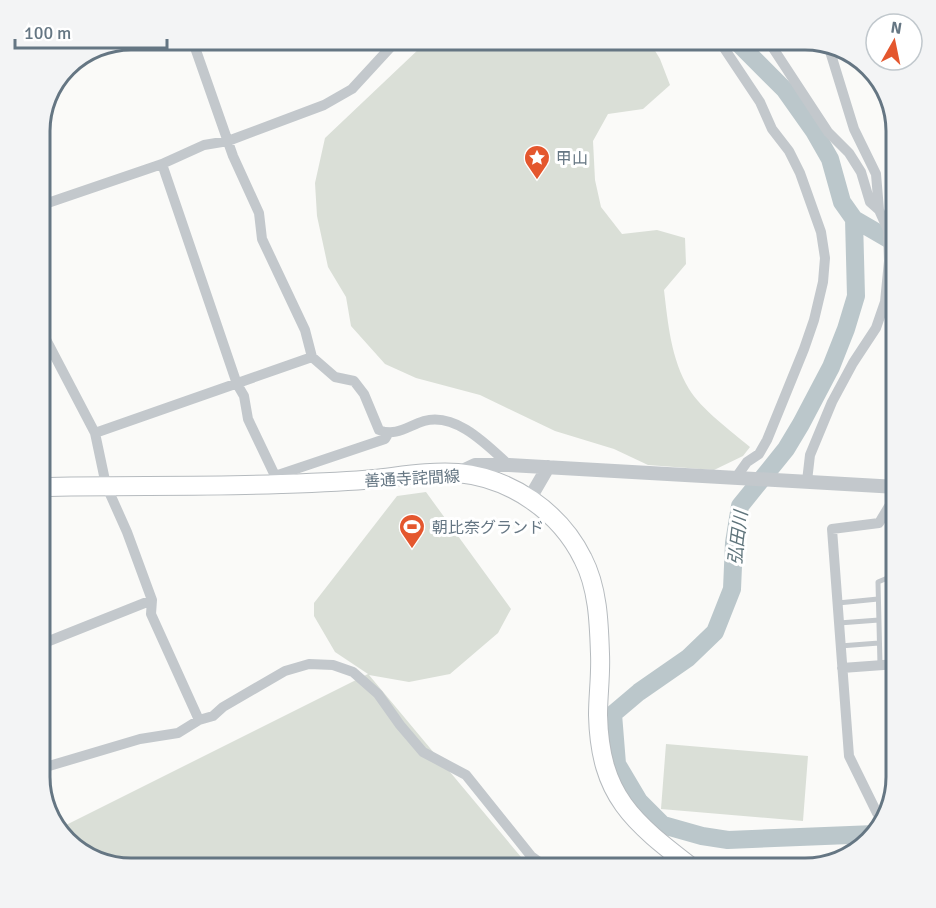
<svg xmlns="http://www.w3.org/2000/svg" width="936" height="908" font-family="Signika,'Noto Sans JP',sans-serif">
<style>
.green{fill:#dadfd7}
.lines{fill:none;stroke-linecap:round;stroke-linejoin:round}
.river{stroke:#bbc7cb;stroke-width:18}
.primary-casing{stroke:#b5babe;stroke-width:20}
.service{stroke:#c3c8cc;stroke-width:5}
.minor{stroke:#c3c8cc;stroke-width:10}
.tertiary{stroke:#c3c8cc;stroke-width:14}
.primary{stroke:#fff;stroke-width:18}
.labels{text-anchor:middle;stroke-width:6;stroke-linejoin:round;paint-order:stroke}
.poi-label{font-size:16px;fill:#657683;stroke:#fff;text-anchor:start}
.street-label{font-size:16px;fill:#657683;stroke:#fff}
.water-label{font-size:18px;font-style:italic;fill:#60757c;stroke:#fff}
.rim{fill:none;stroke:#657683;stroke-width:3}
</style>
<rect width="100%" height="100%" fill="#fafaf8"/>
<!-- green -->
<path class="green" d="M426 39H648L660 59 670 85 643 109 608 114 593 141 595 180 601 207 622 234 657 230 685 238 686 264 664 290C668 324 671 359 689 389 700 408 732 432 750 447L743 456 714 470 648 465 614 449 555 431 480 395 416 378 385 364 351 326 346 297 328 267 317 216 315 183 325 138 421 47Z
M426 492 511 609 498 633 450 674 409 682 369 675 531 869H130L95 862 62 838 58 829 368 674 335 652 314 616V603L397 496Z
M666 744 808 756 803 821 661 809Z"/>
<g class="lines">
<!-- river -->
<path class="river" d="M734 39 785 90 814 131 830 159 842 202 854 219 856 296 846 329 831 367 801 424 786 449 740 506 734 543 732 589 715 632 688 658 639 692 613 714 617 764 639 801 663 825 702 836 728 840 875 834
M854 219 897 244"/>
<defs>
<path id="primary" d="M39 487C120 485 201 487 281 484 312 483 344 482 374 479 402 476 431 471 458 473 511 478 560 512 583 559 598 588 599 623 600 654 601 675 598 695 598 715 600 797 633 822 694 869"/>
</defs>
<!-- primary casing -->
<use href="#primary" class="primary-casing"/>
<!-- service -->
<path class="service" d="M838 603 878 599
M839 623 879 620
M840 646 879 643
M880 665 878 582 897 574"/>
<!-- minor -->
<path class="minor" d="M192 39 233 156 259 213 262 239 305 330 312 357 335 377 354 381 364 394 379 430C396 437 408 426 424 421 456 412 487 445 509 465
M718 39 760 102 772 129 789 151 800 173 821 232 825 258 823 282 814 320 804 349 767 440 759 454 747 462 737 476
M767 39 828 132 849 153 861 172 870 202 879 210
M162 164 237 384 244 396 248 419 279 484
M39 206 162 164 204 145 228 141 324 105 352 89 398 39
M39 326 95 433 106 485 127 532 152 600 151 614 199 720
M95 433 312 357
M275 476 385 439 388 434
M807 481 810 455 832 402 853 363 876 328 885 302 889 261 888 230 879 210 876 174 854 129 829 48
M39 645 152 600
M842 668 897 664
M39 769 140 739 178 733 199 720 213 716 223 707 285 671 309 664 333 665 353 672 378 694 400 725 423 752 466 775 531 856 549 869
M886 818 877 813 849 756 832 529 879 523 897 493"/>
<!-- tertiary -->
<path class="tertiary" d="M458 473 475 465H509L897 487
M530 498 548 467"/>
<!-- primary -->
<use href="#primary" class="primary"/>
</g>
<!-- icons -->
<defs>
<symbol id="sight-pin" viewBox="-11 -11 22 30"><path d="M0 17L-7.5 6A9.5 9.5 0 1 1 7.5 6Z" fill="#e4572e" stroke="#fff"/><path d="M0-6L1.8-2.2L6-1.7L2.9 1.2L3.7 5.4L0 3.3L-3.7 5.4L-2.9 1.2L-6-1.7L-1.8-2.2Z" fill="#fff"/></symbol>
<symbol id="stadium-pin" viewBox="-11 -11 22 30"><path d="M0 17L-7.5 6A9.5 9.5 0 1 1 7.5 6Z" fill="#e4572e" stroke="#fff"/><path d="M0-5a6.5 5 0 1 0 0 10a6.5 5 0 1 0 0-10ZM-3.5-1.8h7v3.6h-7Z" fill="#fff"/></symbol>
</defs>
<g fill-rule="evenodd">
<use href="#sight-pin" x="522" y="143" width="30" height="40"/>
<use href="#stadium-pin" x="397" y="512" width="30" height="40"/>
</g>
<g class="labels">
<!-- poi labels -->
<g class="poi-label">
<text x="556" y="164">甲山</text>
<text x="432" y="533">朝比奈グランド</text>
</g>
<!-- street labels -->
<g class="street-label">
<text transform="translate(412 478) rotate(-3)" y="6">善通寺詫間線</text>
</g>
<!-- water labels -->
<g class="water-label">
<text transform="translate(738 538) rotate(-83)" y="6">弘田川</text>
</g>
</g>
<!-- crop -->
<path d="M0 0H936V908H0ZM131 50H805A81 81 0 0 1 886 131V777A81 81 0 0 1 805 858H131A81 81 0 0 1 50 777V131A81 81 0 0 1 131 50Z" fill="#f3f4f5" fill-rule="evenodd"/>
<path class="rim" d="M131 50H805A81 81 0 0 1 886 131V777A81 81 0 0 1 805 858H131A81 81 0 0 1 50 777V131A81 81 0 0 1 131 50Z"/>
<!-- north arrow -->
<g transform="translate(894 42) rotate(9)"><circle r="28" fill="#ffffff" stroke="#c1c8cd" stroke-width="1.5"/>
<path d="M0-4.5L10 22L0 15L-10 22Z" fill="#e4572e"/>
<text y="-9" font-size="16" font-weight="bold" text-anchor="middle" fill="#657683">N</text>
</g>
<!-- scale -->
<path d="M15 39v9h152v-9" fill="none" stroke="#657683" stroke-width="3"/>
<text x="24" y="39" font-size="18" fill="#657683" stroke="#ffffff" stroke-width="4.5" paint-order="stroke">100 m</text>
</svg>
